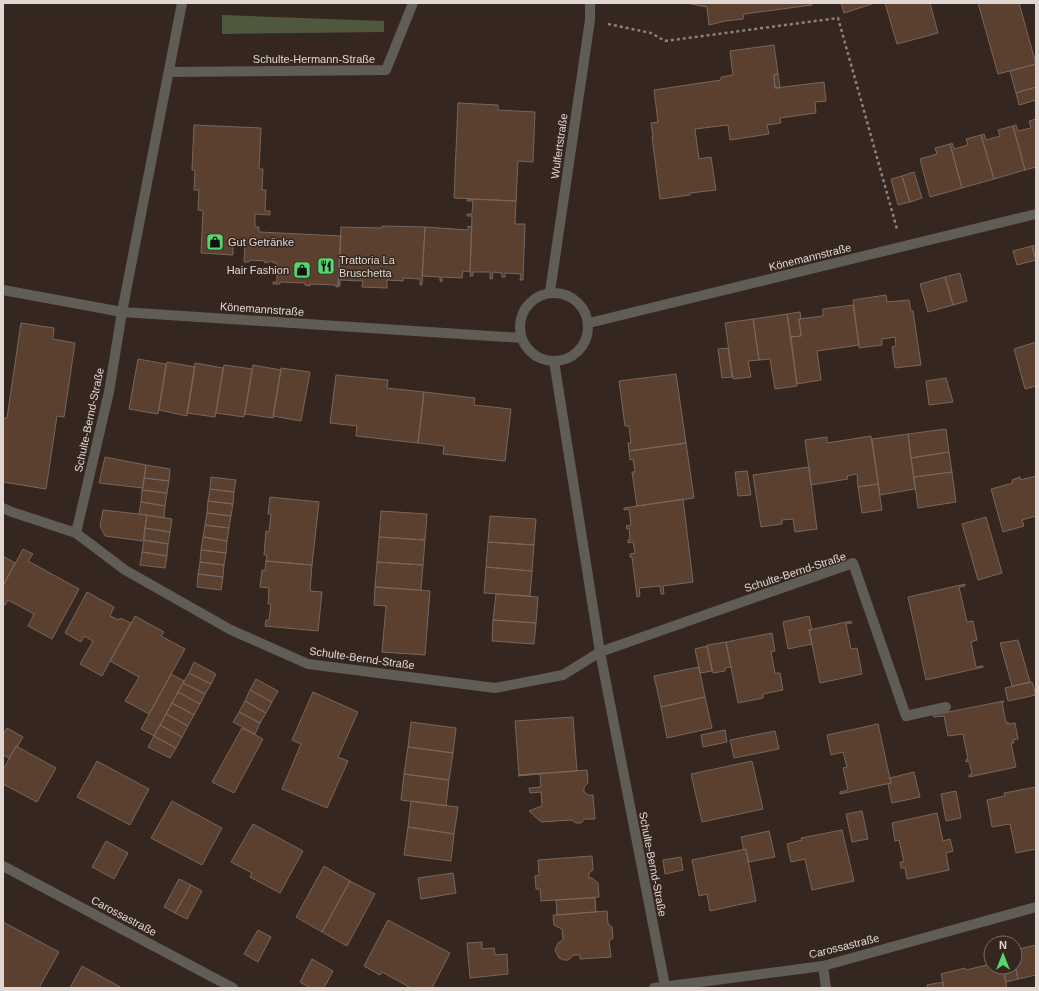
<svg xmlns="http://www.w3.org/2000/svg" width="1039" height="991" font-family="Helvetica,sans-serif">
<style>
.green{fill:#4f583c}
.building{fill:#5b4030;stroke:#76665d}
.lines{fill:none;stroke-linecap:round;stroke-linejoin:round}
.path{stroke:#8d817b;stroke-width:2.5;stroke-dasharray:3 3;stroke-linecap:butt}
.minor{stroke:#605c56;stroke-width:10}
.labels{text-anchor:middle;stroke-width:3;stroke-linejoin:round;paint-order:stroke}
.street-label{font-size:11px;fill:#e0d7d2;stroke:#35271f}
.poi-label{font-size:11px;fill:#e0d7d2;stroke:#35271f;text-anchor:start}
</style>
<rect width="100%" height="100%" fill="#35271f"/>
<!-- green -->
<path class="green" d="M222 15 384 21V32L222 34Z"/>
<!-- building -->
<path class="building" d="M686 3H812V5L744 14 743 19 725 21 709 25 707 7Z
M841 3H875L844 13Z
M885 3H930L938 33 897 44Z
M978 3H1019L1036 64 998 74Z
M774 45 778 74 774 75 775 88 824 82 826 101 815 102 816 113 780 118 781 123 767 125 769 134 730 140 728 125 695 129 699 159 711 157 716 190 690 193V195L660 199 652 137H653L651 123 658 122 654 90 721 80V77L733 75 730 51Z
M1036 64V87L1016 93 1010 71Z
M778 74 780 88H775L774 75Z
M1036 87V100L1019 105 1016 93Z
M458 103 498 105V110L535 112 533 162 518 161 516 201 454 198Z
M1036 119V167L1025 170 1013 126 1016 125 1018 131 1031 128 1029 121Z
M194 125 261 128 259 169H263L262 190H266L265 211H270V215L255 214V227H259V232L341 236 338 287H336V285L310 284V286L305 285V283L280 282V284H273V282H277V263H273V261L265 263V261L250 260 249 262H244L245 242H233V255L201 253 203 211 198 210 199 190H194L195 170H192Z
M1013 126 1025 170 994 179 981 135 984 134 986 140 1000 136 998 130Z
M981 135 994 179 962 188 950 144 952 143 954 149 968 145 966 139Z
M950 144 962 188 930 197 920 159 937 154 935 148Z
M914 172 922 198 910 202 902 176Z
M902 176 910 202 898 205 891 179Z
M468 199 516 201 515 224H525L523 280H520L521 274 505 273V277H502V273L493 272 492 279H490V272H473V276H470L471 272H470L472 216H467V214H472L473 201H467Z
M382 226 425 227 422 285H420V279L403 278V281L387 280V288L362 287 363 281 340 280V286H338L341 227 382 228Z
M468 226 472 227 470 272 463 271 462 278 442 277V282L440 281V277L422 276 425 227 468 230Z
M1036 245V260L1032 246Z
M1032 246 1036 260 1017 265 1013 251Z
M960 273 967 301 953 305 945 277Z
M945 277 953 305 928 312 920 284Z
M886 295 887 302 909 300 911 311H913L921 365 895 368 892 347 896 346 895 337 882 339V345L859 348 853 300Z
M853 305 859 345 817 351 821 380 797 384 791 337 801 336 799 319 823 316V309Z
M800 312 801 319H799L801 336 791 337 787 314Z
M787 314 797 386 775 389 770 359 759 360 753 319Z
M753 319 759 360 748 361 751 377 733 379 725 323Z
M21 323 54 328 53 339 75 343 64 417 57 416 46 489 3 482V418H7Z
M1036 342V386L1025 389 1014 349Z
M728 348 732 377 722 378 718 349Z
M138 359 166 364 158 414 129 409Z
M167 362 195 367 187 416 159 410Z
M195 363 223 368 215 417 187 413Z
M224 365 252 369 244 417 216 413Z
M253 365 281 370 273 418 245 414Z
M281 368 310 372 301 421 273 416Z
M676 374 686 443 629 451 628 443H631L629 426H625L619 381Z
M336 375 388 380 387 388 424 392 418 443 356 436 357 426 330 423Z
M946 378 953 402 929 405 926 381Z
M424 392 475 398 474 405 511 409 505 461 443 454 444 446 418 443Z
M946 429 949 452 911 458 908 434Z
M908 434 915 489 880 495 872 439Z
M871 436 878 484 858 487 857 474 847 476 848 479 811 485 805 440 827 437V443Z
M686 443 694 498 637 506 632 472H635L633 459 630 460 629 451Z
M949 452 952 472 914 477 911 458Z
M105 457 146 465 143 488 99 483Z
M146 465 170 469 169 481 144 478Z
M809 467 817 529 795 532 793 519 782 520V524L761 527 753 475Z
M747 471 751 495 738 496 735 472Z
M952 472 956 502 918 508 914 477Z
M1035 473H1036V516L1022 520 1024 526 1003 532 991 489 1013 483 1012 480 1020 477V480L1036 476Z
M211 477 236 480 234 492 210 489Z
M144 478 169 481 167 493 142 490Z
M878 484 882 510 862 513 858 487Z
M210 489 234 492 233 504 208 501Z
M142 490 167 493 165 506 141 502Z
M270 497 319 502 312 565 266 561 267 555H264L266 531 269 532 271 514H268Z
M683 499 693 582 663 586 664 594H661L660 586 639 588 640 596 637 597 632 557H630V554L635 553 633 542 628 543V540H630L629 528 627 529 626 526 631 525 629 509 624 510V508Z
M208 501 233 504 231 516 207 513Z
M141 502 165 506 164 518 139 514Z
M103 510 147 515 143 541 105 536 100 526Z
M381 511 427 514 425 540 379 537Z
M207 513 231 516 229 528 205 525Z
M147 515 172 519 170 532 145 528Z
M490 516 536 519 534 545 488 542Z
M986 517 1002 573 978 580 962 524Z
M205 525 229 528 227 541 203 537Z
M145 528 170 532 168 544 144 540Z
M203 537 227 541 226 553 201 550Z
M379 537 425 540 423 565 377 562Z
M144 540 168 544 167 556 142 552Z
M488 542 534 545 532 571 486 567Z
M23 549 33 554 28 561 79 589 52 639 28 626 34 614 8 600 5 605 3 604V586Z
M201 550 226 553 224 565 200 562Z
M142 552 167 556 165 568 140 565Z
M3 556 15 563 3 586Z
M266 561 312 565 310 591 322 592 318 631 265 626 266 620H269L271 604H268L269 588 260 587 262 570 265 571Z
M200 562 224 565 223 577 198 574Z
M377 562 423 565 421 590 375 587Z
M486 567 532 571 530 596 484 593Z
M198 574 223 577 221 590 197 587Z
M965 584V586L959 587 967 622 973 621 977 640 971 642 976 667 983 666V667L926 680 908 597Z
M375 587 430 591 425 655 382 652 386 606 374 605Z
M87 592 114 607 110 616 119 620 120 618 131 623 102 676 80 664 93 641 84 636 81 642 65 633Z
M496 594 538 597 536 623 493 620Z
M135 616 164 632 161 636 185 649 149 714 125 701 139 677 110 661Z
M809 616 812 630H809L812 644 788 649 783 622Z
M493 620 536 623 534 644 492 641Z
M851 621 852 623 846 624 851 649 857 648 862 674 820 683 809 630Z
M772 633 775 651 771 652 775 673H780L783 690 763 694V698L738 703 726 642Z
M1018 640 1030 682 1012 686 1000 643Z
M726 642 731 667 725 668V671L713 673 707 645Z
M707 646 712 671 700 673 695 649Z
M194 662 216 674 211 684 189 673Z
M699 667 705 697 661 707 654 676Z
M189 673 211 684 205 694 183 683Z
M171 674 184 681 154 736 141 729Z
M256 679 278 691 272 702 250 690Z
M1032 682 1036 695 1008 701 1005 688Z
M183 683 205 694 200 704 178 692Z
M250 690 272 702 266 713 245 701Z
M178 692 200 704 194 715 172 703Z
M313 692 358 712 338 757 348 761 327 808 282 789 301 744 292 740Z
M705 697 712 728 667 738 661 707Z
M245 701 266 713 260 723 239 712Z
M1004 701V702H1002L1006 723 1008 722V724L1015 723 1018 739 1013 740 1014 743H1011L1016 767 969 777V775L972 774 969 761 966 762V760L968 759 963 734 948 736 944 716 934 717 933 715Z
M172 703 194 715 188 726 166 714Z
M239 712 260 723 255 734 233 722Z
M166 714 188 726 182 737 160 725Z
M573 717 577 771 519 775 515 721Z
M411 722 456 728 453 753 408 747Z
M878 724 891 783 840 794V792L848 790 843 768 847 767 843 752 831 755 827 735Z
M160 725 182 737 176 748 154 736Z
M7 728 23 737 17 747 16 746 9 758 3 755V735Z
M242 728 263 739 234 793 212 782Z
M725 730 727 742 703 747 701 735Z
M775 731 779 749 734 758 730 740Z
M154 736 176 748 170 758 148 747Z
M16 746 56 768 37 802 3 784V770Z
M408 747 453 753 449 780 404 774Z
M97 761 149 789 130 825 77 797Z
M752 761 763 809 702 822 691 774Z
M587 770 588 783 584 787V792L588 795H593L595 819H585L581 823H576L572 820 541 822 529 811 542 806 541 792 530 793 529 788 541 787 540 774 518 776 519 775Z
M914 772 920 797 892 803 888 784 891 783 890 778Z
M404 774 449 780 446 806 401 800Z
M1036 787V849L1016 853 1010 824 992 827 987 800 1005 796 1004 793Z
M956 791 961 818 946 821 941 794Z
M172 801 222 828 202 865 151 838Z
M411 801 458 807 454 834 408 827Z
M862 811 868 839 852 842 846 814Z
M937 813 943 841 950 839 953 851 946 853 949 870 907 879 905 868H901L900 862H904L899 840 895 841 892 823Z
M253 824 303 851 280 893 250 877 252 873 231 862Z
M408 827 454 834 451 861 404 855Z
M842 830 854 881 812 890 805 859 791 862 787 844 802 840 801 838Z
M769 831 775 857 748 862 746 849 744 850 741 837Z
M106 841 128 853 114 879 92 867Z
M746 849 756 901 710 911 707 894 699 896 692 860Z
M592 856 593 870 589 873V878H592L598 883 599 897 541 901 540 889H536L535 876 539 875 538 860Z
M681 857 683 870 665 874 663 860Z
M324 866 350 881 322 932 296 917Z
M453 873 456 893 421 899 418 878Z
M179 879 191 885 175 913 164 907Z
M350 881 375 894 347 946 322 932Z
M191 885 202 891 187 919 175 913Z
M595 898 596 912 557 915 556 900Z
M607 911 608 924 612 927 613 938 609 941 611 957 580 959V955H574L568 960H564L559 958 555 950 558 943 563 940 562 929 554 925 553 915Z
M388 920 450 953 432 988H411L382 972 380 975 364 966Z
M3 922 59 952 39 988H3Z
M258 930 271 937 258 962 244 954Z
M482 942V949L494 948 495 955 507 954 508 974 470 978 467 943Z
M1036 945V975L1018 979 1015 965V950Z
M312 959 333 971 324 988H310L300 982Z
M991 964V967H1003L1007 988H944L941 974 965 968 966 970Z
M1015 965 1018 979 1006 982 1003 967H1015Z
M82 966 122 988H70Z
M943 982 944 988H928L927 985Z"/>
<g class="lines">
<!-- path -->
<path class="path" d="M608 24 651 33 665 41 838 18 897 229"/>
<!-- minor -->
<path class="minor" d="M169 72 386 70 413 3
M3 290 122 312 522 338
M550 292 590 20V3
M520 327a34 34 0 1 1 68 0a34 34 0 1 1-68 0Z
M589 323 1036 214
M554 361 600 652 665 986
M3 508 12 512 76 533 125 570 231 630 308 664 495 688 563 675 600 652 853 563 906 716 946 707
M76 533 109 392 122 312 182 3
M3 866 233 988
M823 966 826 988
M654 988 823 966 1036 907"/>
</g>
<!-- icons -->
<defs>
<symbol id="shop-square" viewBox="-11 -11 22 22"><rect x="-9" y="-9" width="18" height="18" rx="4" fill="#57d570" stroke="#35271f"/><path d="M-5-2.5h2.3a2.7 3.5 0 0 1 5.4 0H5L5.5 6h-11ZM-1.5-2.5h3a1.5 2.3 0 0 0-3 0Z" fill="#111"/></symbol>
<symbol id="restaurant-square" viewBox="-11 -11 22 22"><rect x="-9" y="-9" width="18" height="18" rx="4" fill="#57d570" stroke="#35271f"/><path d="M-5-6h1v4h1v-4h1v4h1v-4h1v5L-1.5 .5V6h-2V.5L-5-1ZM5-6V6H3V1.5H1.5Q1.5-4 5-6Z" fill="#111"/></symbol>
</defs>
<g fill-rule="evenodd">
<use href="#shop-square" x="205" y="232" width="20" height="20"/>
<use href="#restaurant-square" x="316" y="256" width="20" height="20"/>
<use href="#shop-square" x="292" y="260" width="20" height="20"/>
</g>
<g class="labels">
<!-- street labels -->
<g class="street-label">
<text x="314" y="63">Schulte-Hermann-Straße</text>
<text transform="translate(559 146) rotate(-82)" y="4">Wulfertstraße</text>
<text transform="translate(810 257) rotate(-14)" y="4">Könemannstraße</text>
<text transform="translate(262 309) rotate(4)" y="4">Könemannstraße</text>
<text transform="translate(89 420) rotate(-78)" y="4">Schulte-Bernd-Straße</text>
<text transform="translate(795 572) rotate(-18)" y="4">Schulte-Bernd-Straße</text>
<text transform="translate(362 658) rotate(8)" y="4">Schulte-Bernd-Straße</text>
<text transform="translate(653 864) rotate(79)" y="4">Schulte-Bernd-Straße</text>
<text transform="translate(124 916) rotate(28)" y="4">Carossastraße</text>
<text transform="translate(844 946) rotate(-14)" y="4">Carossastraße</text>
</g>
<!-- poi labels -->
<g class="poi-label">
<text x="228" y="246">Gut Getränke</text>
<text x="339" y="264">Trattoria La<tspan x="339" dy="13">Bruschetta</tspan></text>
<text x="289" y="274" text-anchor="end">Hair Fashion</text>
</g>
</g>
<!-- border -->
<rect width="1039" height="991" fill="none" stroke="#e0d7d2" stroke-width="8"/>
<!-- north arrow -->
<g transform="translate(1003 955)"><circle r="19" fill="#35271f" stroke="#796d67"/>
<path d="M0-3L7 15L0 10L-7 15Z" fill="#57d570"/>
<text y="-6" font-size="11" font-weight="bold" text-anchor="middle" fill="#e0d7d2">N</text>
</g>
</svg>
